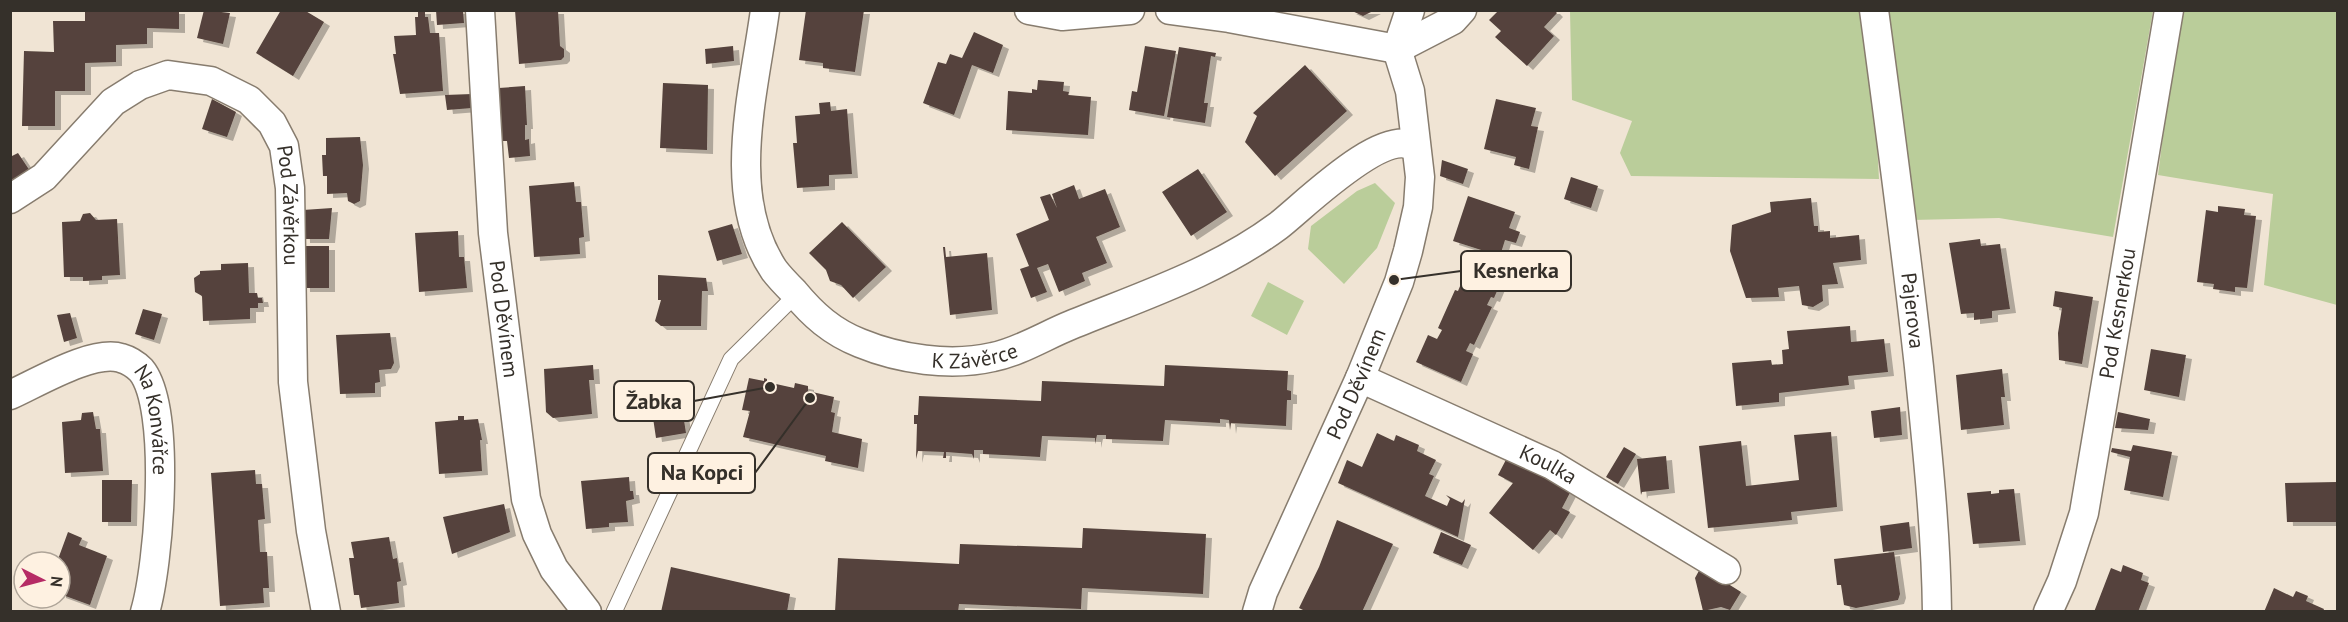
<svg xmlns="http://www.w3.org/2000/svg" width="2348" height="622" font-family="'PT Sans',sans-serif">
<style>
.green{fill:#bacd9a}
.building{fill:#54433c;filter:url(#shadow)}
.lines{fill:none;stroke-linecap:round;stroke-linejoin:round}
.service-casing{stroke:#877c6e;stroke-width:17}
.minor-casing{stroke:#877c6e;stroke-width:31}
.service{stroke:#fff;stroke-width:15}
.minor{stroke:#fff;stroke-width:28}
.labels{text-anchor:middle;stroke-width:6;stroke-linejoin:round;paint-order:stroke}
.street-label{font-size:21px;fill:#35302a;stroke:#fef1e1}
.leader{fill:none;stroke:#35302a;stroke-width:2}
.callout-dot{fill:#35302a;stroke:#fef1e1;stroke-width:2}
.callout{fill:#fef1e1;stroke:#35302a;stroke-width:2}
.callout-label{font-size:22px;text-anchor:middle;font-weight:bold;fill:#35302a}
</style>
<defs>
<filter id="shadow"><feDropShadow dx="6" dy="4" stdDeviation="0" flood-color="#0004"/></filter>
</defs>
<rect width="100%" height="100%" fill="#f0e4d4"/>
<!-- green -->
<path class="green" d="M1570 11H1863L1874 92 1879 179 1631 176 1620 153 1632 121 1572 100Z
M1884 11H2153L2113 237 1999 218 1912 220Z
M2179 11H2337V305L2264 285 2273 194 2158 175Z
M1375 183 1395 203 1377 248 1344 284 1308 249 1311 226 1357 191Z
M1268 282 1304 301 1287 335 1251 316Z"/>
<!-- building -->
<path class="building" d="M85 10H179V29L147 28V44L116 45V62L85 63V91H55V126H22L24 51 54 52 53 21H85Z
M204 10 230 13 223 44 197 38Z
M281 10H304L324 22 293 76 256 53Z
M418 10H425V17H428L430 33H439L443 91 400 94 393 54H396L394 36 416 35 415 17H418Z
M436 10H463L464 23 437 25Z
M515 10H558L560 46 564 49V57L561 60 519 64Z
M806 10H864L855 72 823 68V63L799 60Z
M1350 10H1375L1363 16Z
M1499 10H1554L1557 13 1544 27 1554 36 1527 66 1495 37 1501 31 1489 20Z
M974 32 1003 45 993 73 972 65 954 115 923 103 938 62 946 64 950 54 962 58Z
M733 46 734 61 706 64 705 49Z
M1145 46 1176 51 1164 116 1129 110 1132 91 1137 92Z
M1179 47 1216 53 1215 57 1211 56 1204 103H1208L1205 123 1167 117Z
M1305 65 1347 111 1275 176 1245 142 1257 116 1253 113Z
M1038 80 1064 82 1063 91 1069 92 1068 95 1091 97 1088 135 1006 130 1008 91 1032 93V89L1037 90Z
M663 83 708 85 707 150 660 148Z
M525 86 527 125H525V140L529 139 530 156 509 158 507 141H502L499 88Z
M472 94V108L447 110 445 95Z
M212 99 236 112 227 137 202 129Z
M1496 99 1536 108 1531 126 1538 127 1529 169 1514 165 1516 157 1484 149Z
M830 102 831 111 847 109 852 174 829 175V186L797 188 793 143H797L795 116 820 114 819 103Z
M360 137 363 165 360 201 354 204 348 201 347 193 327 194V176H323L322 155H326V138Z
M18 153 32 174 16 185 10 176V157Z
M1442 160 1468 169 1463 184 1440 176Z
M1198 169 1227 212 1191 236 1162 192Z
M1571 177 1598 186 1591 208 1564 199Z
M574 182 576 202H581L584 237 579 238 580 254 534 257 529 186Z
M1074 185 1079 199 1105 189 1120 227 1096 237 1107 263 1082 273 1085 281 1059 292 1048 264 1037 268 1047 292 1031 298 1020 269 1029 266 1016 234 1049 220 1040 197 1050 194 1057 208 1052 194Z
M1468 196 1515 212 1509 228 1520 232 1516 243 1505 240 1500 256 1453 241Z
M1811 198 1814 226H1818V232L1830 231V238L1859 235 1861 260 1833 263 1838 284 1822 285 1823 301 1813 307 1802 305 1799 286 1778 288 1779 297 1746 298 1730 251 1732 225 1771 212 1770 202Z
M2218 206 2245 209 2244 215 2256 216 2247 288 2235 287V292L2213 289 2214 284 2197 282 2206 210 2218 212Z
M332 208 329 239H304L303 210Z
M90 213 96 220 117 219 120 275 102 276V280L83 281V277H64L62 222 80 221 83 214Z
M842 222 886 267 853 298 841 285 830 281 826 270 809 253Z
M732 224 742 254 717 261 708 231Z
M458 231 459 257H464L467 288 419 292 415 233Z
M1980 239 1981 246 2000 244 2010 309 1992 311V318L1974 320V313L1961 314 1949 243Z
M303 246H329V288H304Z
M943 247H945L946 257 987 253 992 310 950 315Z
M248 263 249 293H257L258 298H262L263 303H258V308H250V319L203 321 202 296 195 292 194 278 200 274V271L221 270V264Z
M1466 272 1500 284 1494 298 1491 297 1487 305 1492 307 1474 345 1470 343 1466 351 1473 354 1461 382 1416 362 1428 335 1437 339 1442 330 1438 328 1455 290 1458 291Z
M658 275 706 278 708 291H702L701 326H661L655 321 661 300H658Z
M2055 291 2093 297 2082 364 2059 360 2058 333 2062 308 2053 306Z
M143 309 162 314 154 340 135 334Z
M70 313 77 338 64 342 57 315Z
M1850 326 1851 342 1884 339 1888 372 1848 376 1849 385 1779 393V402L1736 406 1732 363 1771 360 1772 365 1783 364 1782 350 1789 349 1787 331Z
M390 333 394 363 391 369 379 370 380 382 375 383V393L340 394 336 335Z
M2151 349 2186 355 2179 397 2144 390Z
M593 365 594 380H589L592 414 553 418 546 412 544 369Z
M1165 365 1288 371 1287 390 1291 391V400H1287L1286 426 1231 423 1230 430 1229 420 1220 419V423L1165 420 1163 441 1106 439V435H1097L1095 444V438L1042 436 1040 457 983 454V450H974V459L972 454 946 452V458H943L944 452 918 451 916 459 917 424H914V415H918L919 396 1041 401 1042 381 1164 386Z
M2002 369 2005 397H2001L2004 425 1961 430 1956 375Z
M749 378 764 381V378L767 379V382L794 388 795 383 808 386V391L834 397 831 412 835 413 832 432 862 439 858 468 825 461 826 456 743 437 750 411 742 410Z
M1900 407 1902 435 1874 438 1871 411Z
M682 408 686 433 656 438 652 411Z
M93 412 96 429H100L103 471 65 473 62 422 81 420 82 413Z
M2118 412 2150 419 2148 430 2115 428Z
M458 416H464V420L478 419 482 440H480L482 471 439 474 435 422 458 420Z
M1831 432 1837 507 1791 512 1792 520 1708 528 1699 446 1741 441 1746 486 1799 480 1794 435Z
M1377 433 1394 441 1396 435 1419 445 1417 451 1436 460 1429 474 1434 476 1425 496 1447 506 1450 499 1446 495 1462 503 1465 499 1458 537 1338 483 1347 460 1362 467Z
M2133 445 2172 452 2163 497 2124 490 2130 457 2111 452 2112 448 2131 451Z
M1624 447 1636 454 1618 484 1606 477Z
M1509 454 1573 487 1562 508 1570 512 1556 535 1550 530 1533 550 1489 513 1513 483 1498 475Z
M1666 456 1669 489 1642 492 1641 495 1637 459Z
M255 470 256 484H262L265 519 258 520 260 552H267L269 588H263L264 603 220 606 211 473Z
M629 477 630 491H633L634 499 626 501 628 522 609 523V527L586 529 581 481Z
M102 480H132L131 522H102Z
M2337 482V522H2287L2285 483Z
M2014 489 2020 541 1973 544 1967 493 1991 491V494L1999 493V490Z
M504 504 510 532 452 554 443 517Z
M1337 520 1393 544 1362 612H1307L1299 608 1319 567Z
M1909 522 1912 548 1883 552 1880 526Z
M1083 528 1206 534 1203 594 1082 588 1081 609 959 604 958 612H835L838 558 959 564 960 544 1082 548Z
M68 532 82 538 79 545 107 556 90 605 60 594V562H57Z
M1441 532 1471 545 1462 565 1433 553Z
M389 537 393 559 397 558 401 581 397 582 399 603 361 608 359 595H354L349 558H354L351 542Z
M1894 552 1900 594 1898 600 1856 608 1844 605 1841 585H1837L1834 559Z
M2123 565 2143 573 2141 580 2149 583 2138 612H2094L2111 568 2121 572Z
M671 567 790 594 787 612H661Z
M1701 567 1741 592 1730 610 1721 607 1703 611 1695 578Z
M2274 588 2293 597 2296 591 2308 596 2306 601 2324 609 2323 612H2264Z"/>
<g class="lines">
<defs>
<path id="service" d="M614 612 731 359 796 295"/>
<g id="minor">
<path id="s1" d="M480 10 493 233 526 499 537 534 554 569 587 612"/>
<path id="s2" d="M765 10C754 92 724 195 774 270 780 278 787 285 794 292 813 315 832 332 860 343 899 359 950 367 993 357 1019 352 1046 335 1071 325 1142 296 1216 272 1278 226 1304 206 1383 126 1415 147"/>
<path d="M1029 10 1062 16 1130 10"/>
<path d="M1170 10 1229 18 1397 49 1453 20 1462 10"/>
<path id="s3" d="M1874 10C1890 129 1906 248 1919 367 1927 448 1936 529 1937 612"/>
<path id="s4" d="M10 199 44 177 113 102 140 85 168 75 211 81 249 100 272 123 284 146 290 188 293 382 311 531 326 612"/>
<path id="s5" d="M1360 378 1552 465 1726 570"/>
<path id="s6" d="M10 395C37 383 93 349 121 358 128 360 136 365 141 370 172 407 159 565 145 612"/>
<path id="s7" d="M1257 612 1263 592 1360 378 1399 282 1408 251 1418 207 1420 177 1410 91 1397 49 1410 10"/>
<path id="s8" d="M2048 612 2062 581 2084 513 2169 10"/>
</g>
</defs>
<!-- service casing -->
<use href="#service" class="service-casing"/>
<!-- minor casing -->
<use href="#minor" class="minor-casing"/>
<!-- service -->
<use href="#service" class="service"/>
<!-- minor -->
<use href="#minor" class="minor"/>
</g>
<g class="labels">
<!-- street labels -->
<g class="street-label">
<text dy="7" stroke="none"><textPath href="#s4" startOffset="408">Pod Závěrkou</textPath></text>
<text dy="7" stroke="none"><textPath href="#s3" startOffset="303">Pajerova</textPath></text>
<text dy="7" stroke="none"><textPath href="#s8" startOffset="308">Pod Kesnerkou</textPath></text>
<text dy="7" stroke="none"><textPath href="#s1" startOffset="310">Pod Děvínem</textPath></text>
<text dy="7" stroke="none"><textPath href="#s2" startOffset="498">K Závěrce</textPath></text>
<text dy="7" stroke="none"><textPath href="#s7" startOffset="249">Pod Děvínem</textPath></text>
<text dy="7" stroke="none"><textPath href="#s6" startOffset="195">Na Konvářce</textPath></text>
<text dy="7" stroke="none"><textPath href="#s5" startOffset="207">Koulka</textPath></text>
</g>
</g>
<!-- callouts -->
<path class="leader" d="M1394 280L1461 271M770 387L694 401M810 398L755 473"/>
<g class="callout-dot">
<circle cx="1394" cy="280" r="6"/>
<circle cx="770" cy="387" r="6"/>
<circle cx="810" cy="398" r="6"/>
</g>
<g class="callout">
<rect x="1461" y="251" width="110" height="40" rx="6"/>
<rect x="614" y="381" width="80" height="40" rx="6"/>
<rect x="648" y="453" width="107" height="40" rx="6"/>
</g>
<g class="callout-label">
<text x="1516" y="278">Kesnerka</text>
<text x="654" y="409">Žabka</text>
<text x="702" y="480">Na Kopci</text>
</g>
<!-- border -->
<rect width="2348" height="622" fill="none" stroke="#35302a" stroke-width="24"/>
<!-- north arrow -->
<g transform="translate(42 580) rotate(96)"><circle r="28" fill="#fef1e1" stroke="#aea498" stroke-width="1.5"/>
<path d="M0-4.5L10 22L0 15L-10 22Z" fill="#b62b65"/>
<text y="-9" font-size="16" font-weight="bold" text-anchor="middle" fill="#35302a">N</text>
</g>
</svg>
